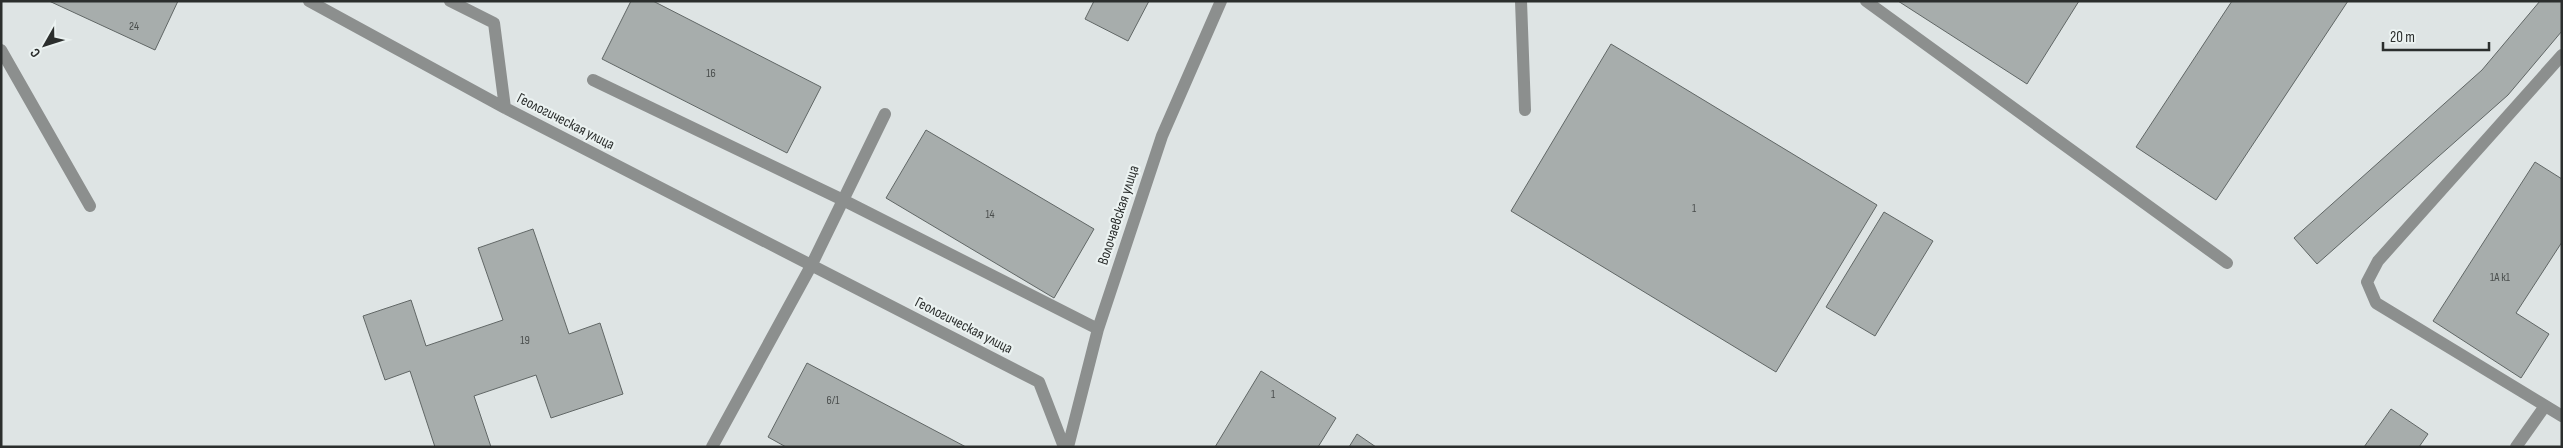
<svg xmlns="http://www.w3.org/2000/svg" width="2563" height="448" font-family="'Sofia Sans Condensed',sans-serif">
<style>
.building{fill:#a7adac;stroke:#616766}
.lines{fill:none;stroke-linecap:round;stroke-linejoin:round}
.minor{stroke:#8c8f8e;stroke-width:12}
.labels{text-anchor:middle;stroke-width:4.5;stroke-linejoin:round;paint-order:stroke}
.number-label{font-size:12px;fill:#4a4e4d}
.street-label{font-size:15px;fill:#2b2e2d;stroke:#ebf2f1}
</style>
<rect width="100%" height="100%" fill="#dee4e4"/>
<!-- building -->
<path class="building" d="M49 1H178L155 50Z
M631 1H653L821 87 787 153 602 59Z
M1094 1H1149L1128 41 1085 19Z
M1898 1H2079L2027 84Z
M2232 1H2348L2216 200 2136 147Z
M2540 1H2562V31L2508 95 2317 264 2294 238 2482 70Z
M1611 44 1877 205 1776 372 1511 211Z
M926 130 1094 229 1054 298 886 198Z
M2535 162 2562 179V242L2516 313 2549 334 2521 378 2433 321Z
M1884 212 1933 241 1875 336 1826 307Z
M533 229 569 334 600 323 623 394 551 418 536 375 474 396 491 447H435L410 371 385 380 363 316 411 300 426 346 503 320 478 248Z
M807 363 966 447H786L768 437Z
M1261 371 1336 418 1318 447H1215Z
M2391 409 2428 434 2419 447H2364Z
M1357 434 1376 447H1349Z"/>
<g class="lines">
<!-- minor -->
<path class="minor" d="M309 1 505 108 1039 382 1064 447
M450 1 494 23 505 108
M1521 1 1525 110
M1866 1 2227 263
M1 50 90 206
M2562 55 2378 261 2367 282 2376 303 2562 416
M593 80 843 200 1098 329
M712 447 811 266 885 114
M1068 447 1098 329 1162 136 1221 1
M2516 447 2545 406"/>
</g>
<g class="labels">
<!-- number labels -->
<g class="number-label">
<text x="134" y="30">24</text>
<text x="711" y="77">16</text>
<text x="1694" y="212">1</text>
<text x="990" y="218">14</text>
<text x="2500" y="281">1А к1</text>
<text x="525" y="344">19</text>
<text x="1273" y="398">1</text>
<text x="833" y="404">6/1</text>
</g>
<!-- street labels -->
<g class="street-label">
<text transform="translate(566 121) rotate(27)" y="5">Геологическая улица</text>
<text transform="translate(1118 215) rotate(-72)" y="5">Волочаевская улица</text>
<text transform="translate(964 325) rotate(27)" y="5">Геологическая улица</text>
</g>
</g>
<!-- border -->
<rect width="2563" height="448" fill="none" stroke="#2b2e2d" stroke-width="5"/>
<!-- north arrow -->
<g transform="translate(45 45) rotate(231)" stroke="#ebf2f1" stroke-width="4" paint-order="stroke">
<path d="M0-4L9 19L0 12L-9 19Z" fill="#2b2e2d"/>
<text y="-8" font-size="14" font-weight="bold" text-anchor="middle" fill="#2b2e2d">С</text>
</g>
<!-- scale -->
<path d="M2383 42v8h106v-8" fill="none" stroke="#2b2e2d" stroke-width="2.5"/>
<text x="2390" y="42" font-size="15" fill="#2b2e2d" stroke="#ebf2f1" stroke-width="4" paint-order="stroke">20 m</text>
</svg>
